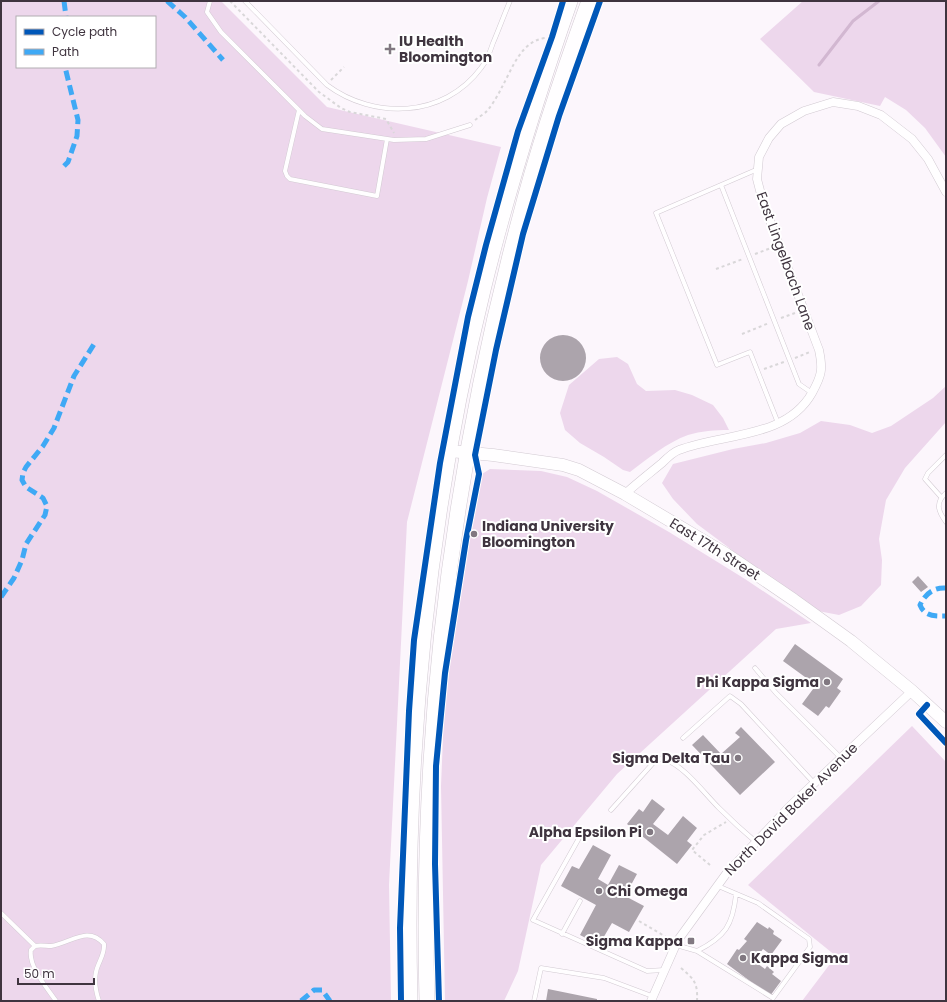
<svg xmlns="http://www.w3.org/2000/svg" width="947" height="1002" font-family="Poppins,sans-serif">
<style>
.green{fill:#edd7ec;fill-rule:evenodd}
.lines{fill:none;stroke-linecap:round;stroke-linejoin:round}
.stream{stroke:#d2b7d1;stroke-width:3}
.building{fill:#aca4ac}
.lane-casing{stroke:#d2cad2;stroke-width:5}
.street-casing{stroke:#d2cad2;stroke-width:9}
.secondary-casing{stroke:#d2cad2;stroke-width:13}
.highway-casing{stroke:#d2cad2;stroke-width:16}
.path{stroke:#d9d7d9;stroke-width:2;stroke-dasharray:3 3;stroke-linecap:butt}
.lane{stroke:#fffeff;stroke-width:4}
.street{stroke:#fffeff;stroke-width:8}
.secondary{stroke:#fffeff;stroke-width:12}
.highway{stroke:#fffeff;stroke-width:15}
.quiet{stroke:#3fa9f5;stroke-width:5;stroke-dasharray:10 5;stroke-linecap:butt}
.cycleway-casing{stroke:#fff;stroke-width:8}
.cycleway{stroke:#0057b8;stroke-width:6}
.poi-dot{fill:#817881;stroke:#fff;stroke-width:1.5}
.labels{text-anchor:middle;stroke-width:4;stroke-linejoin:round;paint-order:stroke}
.poi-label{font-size:14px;font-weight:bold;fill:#3f343f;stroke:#fff;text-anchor:start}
.street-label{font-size:14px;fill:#3f343f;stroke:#fff}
</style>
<rect width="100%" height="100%" fill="#fcf6fc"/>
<!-- green -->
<path class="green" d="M1 1H221L327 107 501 147 487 198 468 281 407 522 389 885 391 1001H1ZM17 17H155V67H17Z
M803 1H946V157L925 128 906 110 885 97 880 106 814 92 760 39Z
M617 357 628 364 637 384 646 391 675 390 692 395 713 405 723 418 729 430C715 430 701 431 688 435 668 442 647 459 630 472L623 470 604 457 580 443 565 430 560 413 569 385 599 359Z
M946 386V422L905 468 886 500 879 539 882 560 881 585 861 606 839 615 818 611 740 556 697 524 673 499 662 483 673 464 733 449 766 443 800 433 821 421 850 425 872 433 891 426 933 398Z
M490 469 541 471 567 477 597 491 669 532 745 579 811 623 776 629 617 774 541 865 518 971 504 1001H445L441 786 444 713 458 598 472 523 477 486 482 474Z
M912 726 946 762V1001H802L836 956 748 885Z"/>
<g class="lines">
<!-- stream -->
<path class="stream" d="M819 65 853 21 879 1"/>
</g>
<!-- building -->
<path class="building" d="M540 358a23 23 0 1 1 46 0a23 23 0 1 1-46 0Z
M918 576 928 587 921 592 912 582Z
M795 644 843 679 837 688 841 691 829 708 826 706 818 716 802 704 816 685 783 661Z
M741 727 775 762 740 795 692 745 703 735 721 754 740 737 735 733Z
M652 799 665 809 653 824 668 835 683 816 697 828 687 841 692 845 677 864 627 824 639 809 643 812Z
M593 845 611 855 598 879 608 885 619 865 637 874 625 896 644 906 629 932 612 923 599 945 580 935 596 905 561 886 572 866 579 869Z
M757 922 768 929 769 927 774 931 773 934 782 940 771 955 763 949 754 961 765 969 767 966 774 972 772 974 781 981 770 996 727 964 737 949 739 950 747 941 744 939Z
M548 989 597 999V1001H546Z"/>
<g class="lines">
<defs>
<path id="lane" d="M210 1 207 12 221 32 305 116 322 129 394 140 426 139 470 125
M245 1 327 85C374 120 444 118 481 68 487 61 490 52 493 43 499 29 504 15 510 1
M299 110 285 171 287 176 290 179 377 196 387 139
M758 169 656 213 717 365 750 352 778 423
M721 185 799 384 812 393
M946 493C935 503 938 511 946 522
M941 497 925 479 928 473 946 455
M755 668 776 693 841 758
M683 738 730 696 741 704 814 783
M611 810 654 762 662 758C685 766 702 791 719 808 731 820 743 831 756 842
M578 840 533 920 647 971 664 970
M1 913 35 946
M562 934 580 901
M676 945 697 951 773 998 810 947 809 939 758 903 718 886
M697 951C725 937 733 925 736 894
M56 1001C47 988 28 966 31 950L35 946C40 945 46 946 51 946 71 943 88 925 104 944 105 955 98 962 96 972 94 981 96 992 99 1001
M534 1001 541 968 604 978 652 996"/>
<path id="street" d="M625 494C637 483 650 473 662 463 667 458 673 452 679 450 723 433 786 439 812 393 822 375 823 369 819 350L763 202 757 179 759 157 769 138 781 124 804 111 833 102 858 106 881 115 912 139 928 159 946 192
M651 1001 678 940 726 874 789 807 912 691"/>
<path id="secondary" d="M450 451 493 455 563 465 579 470 625 494 726 554 794 600 851 641 912 691 946 722"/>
<path id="highway" d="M410 1001C404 762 426 522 483 290 507 192 537 96 570 1
M427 1001C420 738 451 475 519 221 538 146 563 73 589 1"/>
</defs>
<!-- lane casing -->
<use href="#lane" class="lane-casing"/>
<!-- street casing -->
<use href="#street" class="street-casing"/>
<!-- secondary casing -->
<use href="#secondary" class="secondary-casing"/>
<!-- highway casing -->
<use href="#highway" class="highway-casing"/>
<!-- path -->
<path class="path" d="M230 1 319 92 341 108 350 112 386 119 394 133
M331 80 344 67
M475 120C479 117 484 114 487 111 493 104 498 95 502 87 512 69 521 41 545 38
M755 254 771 248
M716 269 743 259
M781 318 795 313
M742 334 769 323
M795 358 810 352
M764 369 784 362
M710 865 692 850 704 835 726 822
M639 921 666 937
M681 968C694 979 698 983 697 1001"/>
<!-- lane -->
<use href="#lane" class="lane"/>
<!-- street -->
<use href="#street" class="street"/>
<!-- secondary -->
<use href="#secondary" class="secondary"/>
<!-- highway -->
<use href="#highway" class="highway"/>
<!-- quiet -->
<path class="quiet" d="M64 1 66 17
M167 1 185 17 223 60
M64 166 68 162 77 136 78 120 65 67
M946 588C934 587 925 594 920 605 925 617 935 616 946 616
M1 597 14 578 22 560 26 544 45 515 47 506 43 498 26 487 22 480 23 473 26 467 43 446 54 428 74 376 96 341
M301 1001 314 990H322L330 1001"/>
<defs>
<path id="cycleway" d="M927 705 919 714 946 743
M401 1001 400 928 409 711 414 640 440 463 468 317 486 245 518 131 552 37 563 1
M439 1001 435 864 436 766 445 673 466 540 479 474 475 455 496 350 523 234 559 116 600 1"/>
</defs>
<!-- cycleway casing -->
<use href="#cycleway" class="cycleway-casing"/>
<!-- cycleway -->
<use href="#cycleway" class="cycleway"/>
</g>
<!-- markers -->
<g class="poi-dot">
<path d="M388 43h4v4h4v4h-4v4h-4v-4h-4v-4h4z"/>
<circle cx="474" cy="534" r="4"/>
<circle cx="827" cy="682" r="4"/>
<circle cx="738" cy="758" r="4"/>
<circle cx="650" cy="832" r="4"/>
<circle cx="599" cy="891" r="4"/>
<rect x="687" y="937" width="8" height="8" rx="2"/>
<circle cx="743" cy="958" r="4"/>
</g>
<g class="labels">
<!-- poi labels -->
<g class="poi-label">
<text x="399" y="46">IU Health<tspan x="399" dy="16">Bloomington</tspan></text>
<text x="482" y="531">Indiana University<tspan x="482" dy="16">Bloomington</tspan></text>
<text x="819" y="687" text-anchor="end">Phi Kappa Sigma</text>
<text x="730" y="763" text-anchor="end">Sigma Delta Tau</text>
<text x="642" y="837" text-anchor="end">Alpha Epsilon Pi</text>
<text x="607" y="896">Chi Omega</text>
<text x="683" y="946" text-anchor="end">Sigma Kappa</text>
<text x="751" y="963">Kappa Sigma</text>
</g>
<!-- street labels -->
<g class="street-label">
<text transform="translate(786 261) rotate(70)" y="5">East Lingelbach Lane</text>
<text transform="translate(715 549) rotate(32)" y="5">East 17th Street</text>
<text transform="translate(791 809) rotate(-45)" y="5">North David Baker Avenue</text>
</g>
</g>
<!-- border -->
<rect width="947" height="1002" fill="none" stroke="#3f343f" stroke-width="4"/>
<!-- legend -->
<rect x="16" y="16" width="140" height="52" fill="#ffffff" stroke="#b2aeb2"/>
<rect x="24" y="29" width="20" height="6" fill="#0057b8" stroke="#b2aeb2"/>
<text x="52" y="36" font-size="12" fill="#3f343f">Cycle path</text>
<rect x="24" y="49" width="20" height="6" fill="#3fa9f5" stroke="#b2aeb2"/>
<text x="52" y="56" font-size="12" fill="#3f343f">Path</text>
<!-- scale -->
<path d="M18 978v6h76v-6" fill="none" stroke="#3f343f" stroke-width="2"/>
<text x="24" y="978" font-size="12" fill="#3f343f" stroke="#ffffff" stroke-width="3" paint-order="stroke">50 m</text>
</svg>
